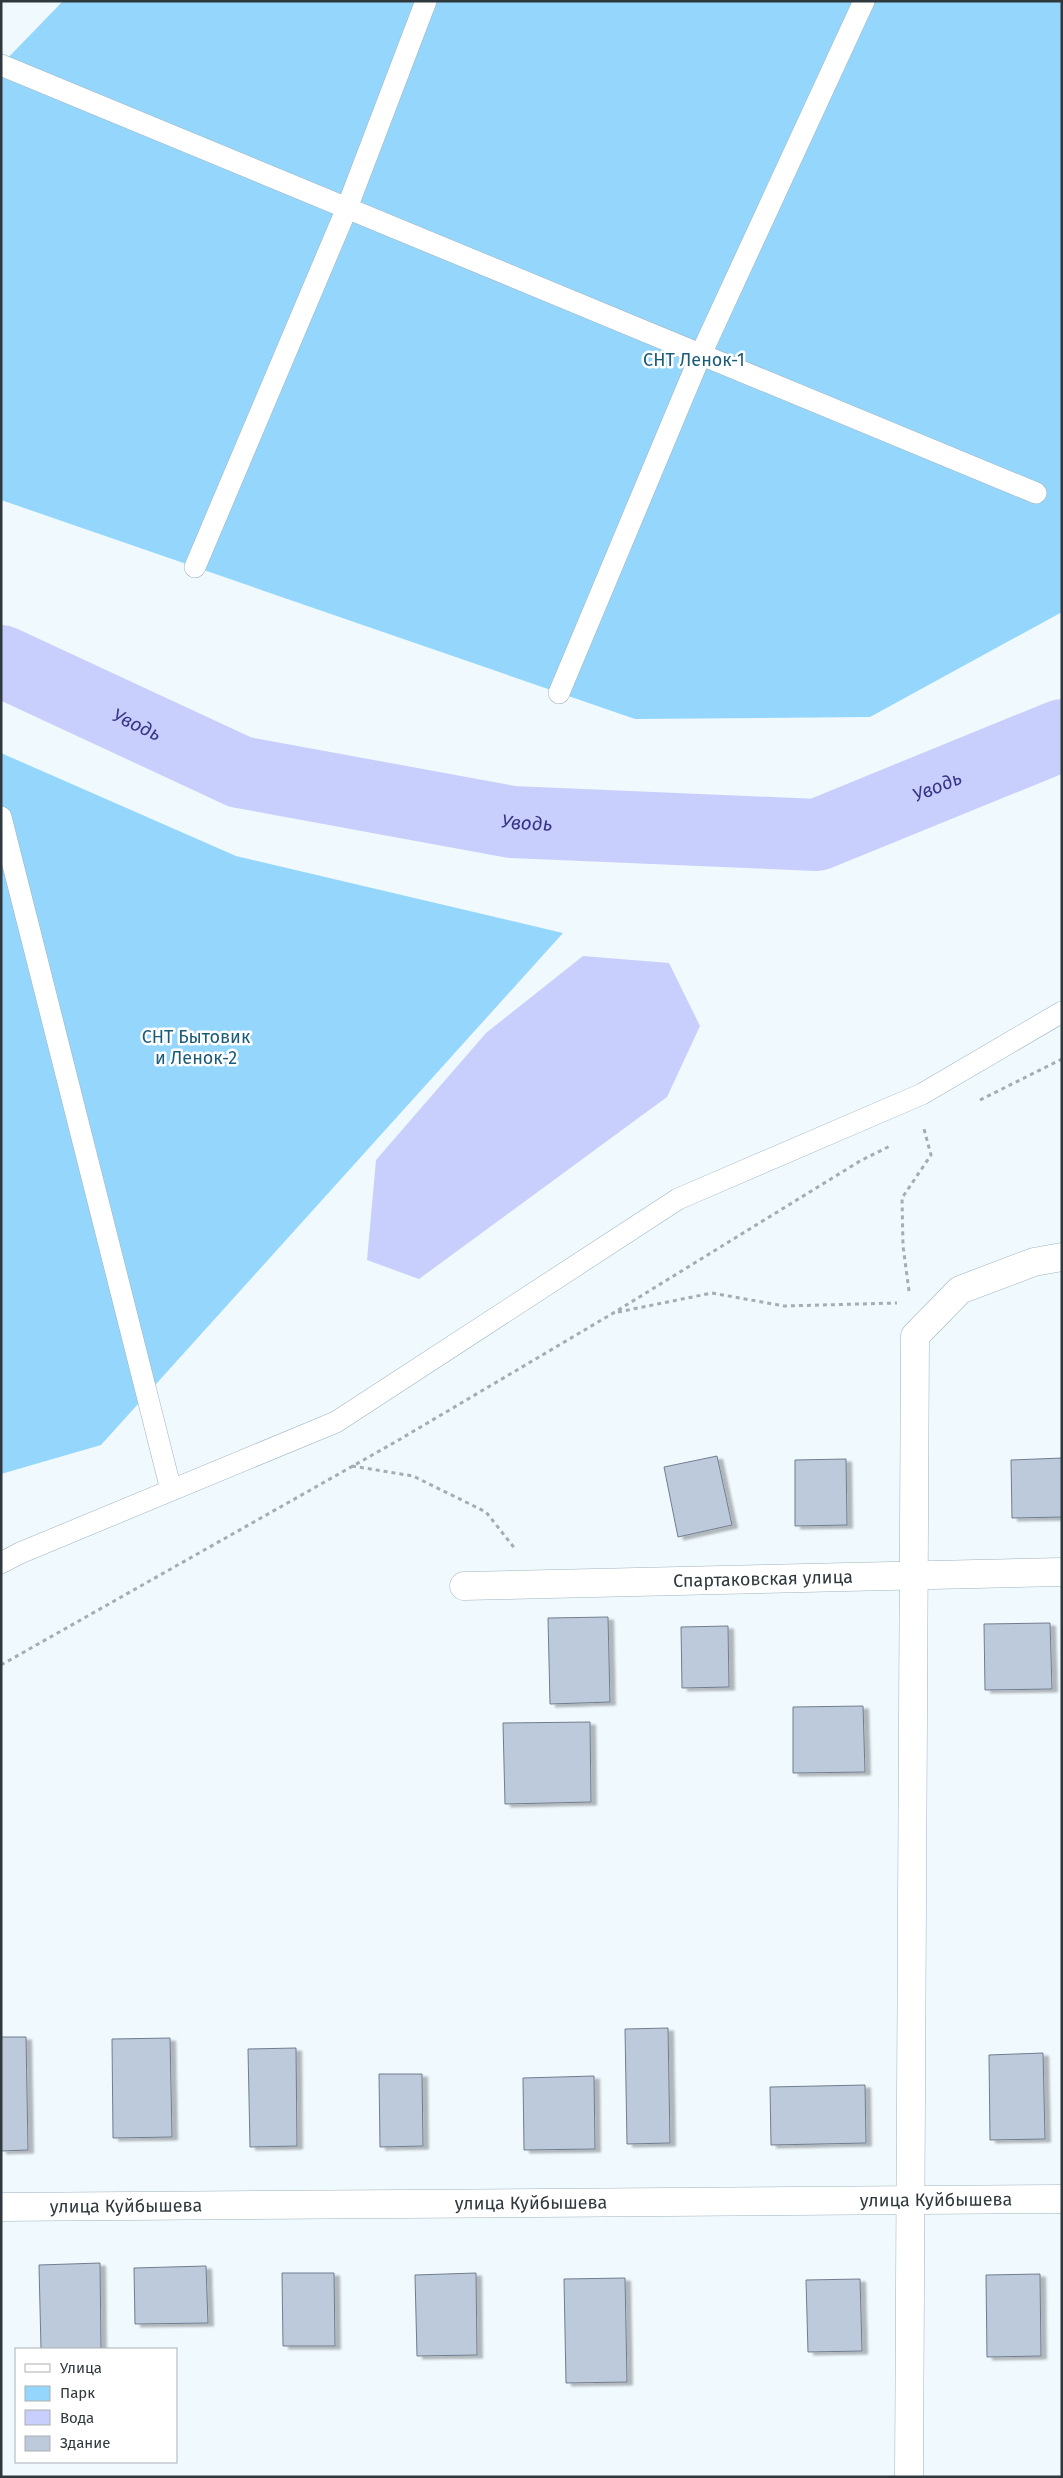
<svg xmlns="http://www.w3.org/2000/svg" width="1063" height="2478" font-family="'Fira Sans',sans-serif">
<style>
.green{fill:#95d7fc}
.water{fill:#c9cffc}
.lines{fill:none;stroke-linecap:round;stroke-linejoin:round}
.river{stroke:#c9cffc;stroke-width:72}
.building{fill:#bdcadc;stroke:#717d8e;filter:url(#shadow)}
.lane-casing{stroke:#9fb4c0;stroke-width:22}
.street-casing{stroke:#9fb4c0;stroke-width:29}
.path{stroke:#a4adb2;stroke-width:3;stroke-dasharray:4 4;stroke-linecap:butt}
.lane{stroke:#fff;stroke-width:21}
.street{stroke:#fff;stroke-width:28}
.labels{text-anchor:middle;stroke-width:5;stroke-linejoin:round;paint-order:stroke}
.park-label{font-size:18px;fill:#195b79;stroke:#fff}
.street-label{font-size:18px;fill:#2f383d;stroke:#fff}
.water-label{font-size:19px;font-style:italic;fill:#383487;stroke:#fff}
</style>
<defs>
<filter id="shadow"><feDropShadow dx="5.5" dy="3" stdDeviation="1" flood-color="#0004"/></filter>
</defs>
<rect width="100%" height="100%" fill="#f0f9fe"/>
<!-- green -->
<path class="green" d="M63 1H1062V612L870 717 635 719 1 500V65Z
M1 753 236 856 563 933 101 1445 1 1474Z"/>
<!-- water -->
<path class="water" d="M583 956 669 963 700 1026 667 1097 419 1279 367 1260 376 1160 486 1033Z"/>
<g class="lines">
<!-- river -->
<path class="river" id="s1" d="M1 661 240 772 512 822 817 835 1062 735"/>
</g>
<!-- building -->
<path class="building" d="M717 1456 732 1525 678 1537 664 1467Z
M1062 1458V1517L1012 1518 1011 1460Z
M846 1459 847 1525 795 1526V1460Z
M608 1617 610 1702 550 1704 548 1618Z
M1050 1623 1052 1689 985 1690 984 1624Z
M728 1626 729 1687 682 1688 681 1627Z
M863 1706 865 1772 793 1773V1707Z
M590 1722 591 1802 505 1804 503 1723Z
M668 2028 670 2143 627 2144 625 2029Z
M1 2037H26L28 2150 1 2151Z
M170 2038 172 2137 113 2138 112 2039Z
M296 2048 297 2146 250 2147 248 2049Z
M1043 2053 1045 2139 990 2140 989 2055Z
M379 2074H422L423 2146 380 2147Z
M594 2076 595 2149 524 2150 523 2078Z
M865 2085 866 2143 771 2145 770 2087Z
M100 2263 101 2349H41L39 2265Z
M206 2266 208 2323 135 2324 134 2268Z
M282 2273H334L335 2346H283Z
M476 2273 477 2355 417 2356 415 2275Z
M1040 2274 1041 2356 987 2357 986 2275Z
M625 2278 627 2382 566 2383 564 2279Z
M860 2279 862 2351 808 2352 806 2280Z"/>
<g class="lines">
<defs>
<path id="lane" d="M1 65 1036 493
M195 567 347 208 426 1
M559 693 701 354 864 1
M1 817 171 1490
M1 1563 20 1553 336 1422 678 1199 922 1094 1062 1012"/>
<g id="street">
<path id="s2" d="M464 1586 1062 1572"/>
<path id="s3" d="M1 2207 1062 2199"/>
<path d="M909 2477 915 1336 960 1290 1034 1262 1062 1257"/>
</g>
</defs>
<!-- lane casing -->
<use href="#lane" class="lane-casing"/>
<!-- street casing -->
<use href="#street" class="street-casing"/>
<!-- path -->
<path class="path" d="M980 1100 1062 1059
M909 1291 903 1246 902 1198 931 1155 924 1129
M618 1312 712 1293 784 1306 897 1303
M352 1466 413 1476 486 1512 516 1550
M1 1665 397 1441 615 1312 860 1161 892 1145"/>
<!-- lane -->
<use href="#lane" class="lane"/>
<!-- street -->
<use href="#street" class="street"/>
</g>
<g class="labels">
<!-- park labels -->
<g class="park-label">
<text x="694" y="366">СНТ Ленок-1</text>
<text x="196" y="1043">СНТ Бытовик<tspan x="196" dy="21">и Ленок-2</tspan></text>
</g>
<!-- street labels -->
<g class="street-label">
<text dy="6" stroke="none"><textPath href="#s2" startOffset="299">Спартаковская улица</textPath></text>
<text dy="6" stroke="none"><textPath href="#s3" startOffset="935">улица Куйбышева</textPath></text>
<text dy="6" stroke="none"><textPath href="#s3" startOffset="530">улица Куйбышева</textPath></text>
<text dy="6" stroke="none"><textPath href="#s3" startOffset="125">улица Куйбышева</textPath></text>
</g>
<!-- water labels -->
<g class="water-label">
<text dy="7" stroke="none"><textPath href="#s1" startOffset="150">Уводь</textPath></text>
<text dy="7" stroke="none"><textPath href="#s1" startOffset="975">Уводь</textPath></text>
<text dy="7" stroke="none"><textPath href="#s1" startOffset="555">Уводь</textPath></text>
</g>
</g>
<!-- border -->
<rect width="1063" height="2478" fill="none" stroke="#2f383d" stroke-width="5"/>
<!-- legend -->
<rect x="15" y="2348" width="162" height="115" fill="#ffffff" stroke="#acafb1"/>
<rect x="25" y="2364" width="25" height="8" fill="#ffffff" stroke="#acafb1"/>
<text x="60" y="2373" font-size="15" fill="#2f383d">Улица</text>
<rect x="25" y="2386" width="25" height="15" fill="#95d7fc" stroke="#acafb1"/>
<text x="60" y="2398" font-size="15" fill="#2f383d">Парк</text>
<rect x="25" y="2410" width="25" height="15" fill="#c9cffc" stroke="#acafb1"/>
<text x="60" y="2423" font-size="15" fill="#2f383d">Вода</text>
<rect x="25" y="2436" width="25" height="15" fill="#bdcadc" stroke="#acafb1"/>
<text x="60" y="2448" font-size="15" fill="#2f383d">Здание</text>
</svg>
